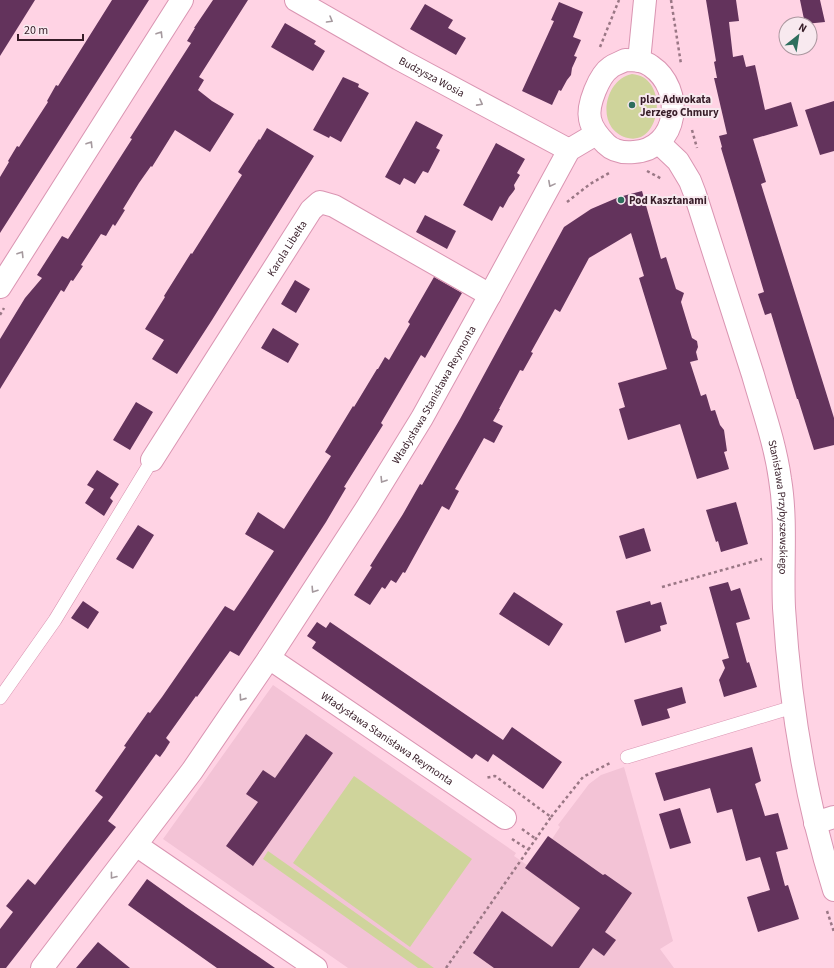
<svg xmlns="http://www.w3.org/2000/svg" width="834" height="968" font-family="'Source Sans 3',sans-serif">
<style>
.built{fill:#f3c3d6}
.green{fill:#cfd49b}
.building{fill:#63335c}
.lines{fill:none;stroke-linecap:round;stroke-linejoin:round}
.lane-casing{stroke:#da95b2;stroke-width:14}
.street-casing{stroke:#da95b2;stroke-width:24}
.path{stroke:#9a7785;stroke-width:2.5;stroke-dasharray:3 3;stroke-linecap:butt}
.lane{stroke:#fff;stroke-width:13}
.street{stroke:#fff;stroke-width:22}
.oneway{stroke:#a5999e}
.poi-dot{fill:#2e6e5d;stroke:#f8e9ef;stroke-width:1.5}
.labels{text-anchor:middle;stroke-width:4;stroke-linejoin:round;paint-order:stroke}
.street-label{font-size:11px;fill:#371d28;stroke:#f8e9ef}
.poi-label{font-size:11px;font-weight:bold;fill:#371d28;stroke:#f8e9ef;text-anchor:start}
</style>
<rect width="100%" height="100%" fill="#ffd3e4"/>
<!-- built -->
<path class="built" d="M273 685 516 853 514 856 527 865 552 839 560 827 558 825 589 784 601 775 624 767 673 941 660 949 674 968H348L163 839Z"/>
<!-- green -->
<path class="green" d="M632 74C670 77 661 146 628 138 622 137 616 133 612 128 599 110 610 78 632 74Z
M354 776 472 859 410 947 293 863Z
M268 851 434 968H418L263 859Z"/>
<!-- building -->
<path class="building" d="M0 0H35L0 56Z
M112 0H149L0 233V177L9 162 8 161 17 146 19 147 35 122 48 102 47 101 56 85 58 86Z
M213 0H248L199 77 204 80 198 90 212 101 234 114 229 122 210 152 175 130 152 167 151 166 139 183 123 209 125 210 115 226 113 224 106 236 101 234 81 265 83 266 73 281 71 280 64 292 61 290 0 389V339L25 298 42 278 37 275 62 236 68 239 132 139 130 138 191 43 187 41 195 28H194Z
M706 0H736L739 21 729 22 733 57 743 55 746 67 755 65 765 110 791 102 798 126 753 139 766 182 761 184 834 418V445L814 450 798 399H797L771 313 765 315 758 294 764 292 721 148 722 147 719 136 727 134 714 78H717L714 62 716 61Z
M800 0H820L825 22 805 24Z
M559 2 583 12 573 37 581 40 574 56 577 57 572 68 571 75 567 80 561 91 559 90 552 105 522 91 554 21 551 20Z
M425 4 453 20 448 28 466 38 456 55 410 29Z
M285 23 316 41 314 44 325 51 313 71 271 47Z
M343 77 359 84 358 87 369 93 341 142 330 136 329 138 313 130Z
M834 101V151L820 155 805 110Z
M416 121 443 135 436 148 440 150 428 173 423 171 415 184 404 178 400 185 385 177Z
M267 128 314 156 212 320 177 374 152 359 164 340 145 329 165 297 164 296 191 253 192 254 242 175 238 172 259 139 260 140Z
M496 143 525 159 517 173 520 175 514 185 515 189 513 192 509 197 503 208 500 206 492 221 463 205Z
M642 191 661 259 666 257 676 289 684 293 681 302 692 338 697 341 698 347 696 352 698 360 690 362 701 396 706 394 711 411 715 410 720 425 724 430 727 451 724 452 729 469 697 479 680 424 628 440 619 409 625 407 618 383 667 369 639 278 644 276 631 233 589 258 560 312 555 309 531 352 533 353 523 371 520 370 499 409H500L493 421 503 426 494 443 484 438 455 489 459 491 449 510 442 506 405 573 403 572 396 583 391 580 385 589 382 587 370 605 354 595 372 567 370 566 403 514 420 484 422 485 460 419 564 227 591 209 619 197Z
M425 215 456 231 447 249 416 232Z
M434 277 462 293 425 358 421 355 381 423 383 425 344 487 346 488 326 522 239 656 230 651 197 697 196 696 166 738 170 742 165 750 160 757 156 754 108 821 116 827 6 968H0V929L13 912 6 906 28 879 35 885 103 797 95 791 126 747 124 746 148 712 150 713 162 697 225 606 234 611 245 595 274 551 245 534 258 512 284 529 331 456 325 452 353 406 354 407 377 369H378L385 357 389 360 410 324 408 322Z
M295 280 310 289 296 313 281 304Z
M273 328 299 344 288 363 261 348Z
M136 402 153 412 130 450 113 440Z
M97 470 119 484 110 498 113 501 104 516 85 503 94 489 87 485Z
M736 502 748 544 721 552 718 541 716 542 706 510Z
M138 525 154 535 133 569 116 559Z
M644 528 651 551 626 559 619 536Z
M728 582 731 591 740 588 750 619 736 623 747 663 749 662 757 687 724 697 719 680 725 668 722 660 729 658 709 587Z
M514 592 563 624 549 646 499 614Z
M83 601 99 612 88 629 71 618Z
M650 601 651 605 661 602 667 624 660 626 661 631 625 643 616 611Z
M317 622 326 628 330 622 503 740 512 727 562 762 543 789 493 754 488 762 476 754 472 759 312 648 316 642 307 636Z
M682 687 686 703 667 709 670 718 642 726 634 700Z
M306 734 333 753 253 866 226 846 258 802 246 794 263 770 275 778Z
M752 747 761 781 755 784 765 816 778 813 788 849 776 852 785 886 788 885 799 919 758 932 747 897 770 890 760 857 746 861 732 809 717 813 710 788 664 801 655 773Z
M680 808 691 843 670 849 659 814Z
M548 836 603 875 605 874 632 893 605 932 616 940 604 956 593 948 579 968H494L473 953 502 911 552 947 580 908 525 868Z
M147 879 186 907 275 968H217L128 905Z
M98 942 130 968H76Z"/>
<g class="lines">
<defs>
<path id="lane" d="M0 698 55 620 152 460
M627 757 793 707"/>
<g id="street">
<path id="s1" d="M296 0 399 59 569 150"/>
<path d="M625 60C634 60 643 60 651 66 685 89 679 149 634 152 624 153 613 151 606 144 598 136 592 129 590 119 587 105 599 75 611 67 615 64 620 63 625 60Z"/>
<path d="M639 61 645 0"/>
<path id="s2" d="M659 143 678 161 690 181 695 194C714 254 734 314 753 375 763 410 775 443 780 479 787 521 782 565 784 608 790 704 805 798 834 890"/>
<path d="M0 287 182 0"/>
<path id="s3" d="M152 460 311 210 320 202 334 206 490 295"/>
<path id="s4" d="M269 658 505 818"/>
<path d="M815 823 834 817"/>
<path d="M136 845 316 968"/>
<path id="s5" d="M42 968 192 771 269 658 366 509 422 418 490 295 569 150 596 134"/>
</g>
</defs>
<!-- lane casing -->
<use href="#lane" class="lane-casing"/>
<!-- street casing -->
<use href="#street" class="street-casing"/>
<!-- path -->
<path class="path" d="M671 0 681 64
M600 47 619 0
M692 130 697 148
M647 171 662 179
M567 202 590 184 611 172
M0 315 4 308
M662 587 762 559
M551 817 583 777 612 762
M522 829 536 839
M512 839 529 850
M827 911 834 932
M446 968 551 817 495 776 485 778"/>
<!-- lane -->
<use href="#lane" class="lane"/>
<!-- street -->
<use href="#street" class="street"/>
</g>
<!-- one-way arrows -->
<defs><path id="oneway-chevron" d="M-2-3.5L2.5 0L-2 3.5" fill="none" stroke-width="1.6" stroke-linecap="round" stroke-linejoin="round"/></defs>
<g class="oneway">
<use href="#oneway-chevron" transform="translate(330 20) rotate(30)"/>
<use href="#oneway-chevron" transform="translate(160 34) rotate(-58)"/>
<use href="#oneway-chevron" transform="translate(480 103) rotate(28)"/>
<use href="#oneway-chevron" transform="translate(90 144) rotate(-58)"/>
<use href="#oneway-chevron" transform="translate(551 184) rotate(118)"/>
<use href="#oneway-chevron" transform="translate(21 254) rotate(-58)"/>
<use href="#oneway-chevron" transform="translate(383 480) rotate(122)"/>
<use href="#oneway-chevron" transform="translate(314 590) rotate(123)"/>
<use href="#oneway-chevron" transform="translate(242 698) rotate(125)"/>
<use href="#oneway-chevron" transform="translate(113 876) rotate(128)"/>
</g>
<!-- markers -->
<g class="poi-dot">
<circle cx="632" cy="105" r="4"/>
<circle cx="621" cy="200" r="4"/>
</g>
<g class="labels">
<!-- street labels -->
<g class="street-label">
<text dy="4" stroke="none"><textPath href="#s1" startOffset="156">Budzysza Wosia</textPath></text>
<text dy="4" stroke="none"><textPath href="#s3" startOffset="251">Karola Libelta</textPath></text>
<text dy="4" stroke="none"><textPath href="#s5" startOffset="695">Władysława Stanisława Reymonta</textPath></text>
<text dy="4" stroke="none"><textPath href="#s2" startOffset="389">Stanisława Przybyszewskiego</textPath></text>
<text dy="4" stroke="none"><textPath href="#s4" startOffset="143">Władysława Stanisława Reymonta</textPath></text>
</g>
<!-- poi labels -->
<g class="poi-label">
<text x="640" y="103">plac Adwokata<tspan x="640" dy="13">Jerzego Chmury</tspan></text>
<text x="629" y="204">Pod Kasztanami</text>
</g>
</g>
<!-- north arrow -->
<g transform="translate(798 36) rotate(30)"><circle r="19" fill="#f8e9ef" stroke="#ab979f"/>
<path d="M0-3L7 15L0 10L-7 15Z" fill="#2e6e5d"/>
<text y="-6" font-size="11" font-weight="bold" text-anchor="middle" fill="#371d28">N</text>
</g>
<!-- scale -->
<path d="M18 34v6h65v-6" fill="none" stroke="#371d28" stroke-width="2"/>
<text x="24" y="34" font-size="12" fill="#371d28" stroke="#f8e9ef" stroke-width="3" paint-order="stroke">20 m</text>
</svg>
